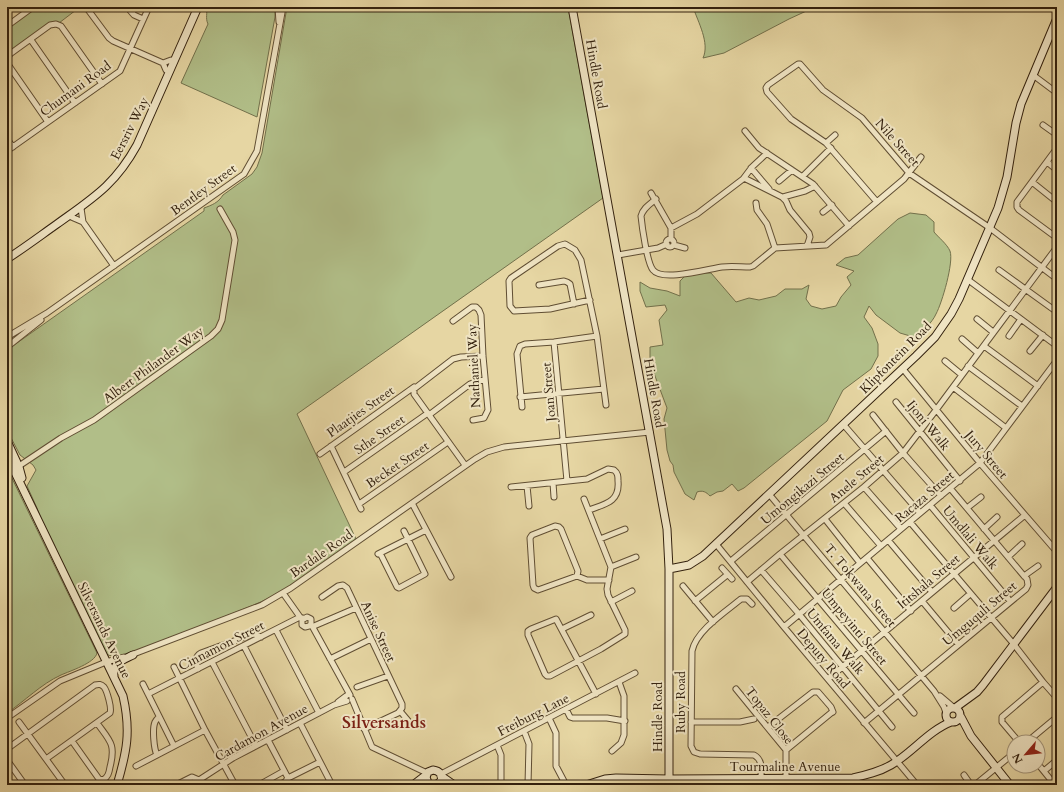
<svg xmlns="http://www.w3.org/2000/svg" width="1064" height="792" font-family="Cardo,serif">
<style>
.green{fill:#b1be88;stroke:#72704b}
.lines{fill:none;stroke-linecap:round;stroke-linejoin:round}
.street-casing{stroke:#604e33;stroke-width:7}
.secondary-casing{stroke:#33210e;stroke-width:9}
.street{stroke:#efe4c3;stroke-width:5}
.secondary{stroke:#efe4c3;stroke-width:7}
.labels{text-anchor:middle;stroke-width:4;stroke-linejoin:round;paint-order:stroke}
.street-label{font-size:13px;fill:#33210e;stroke:#efe4c3}
.district-label{font-size:17px;font-weight:bold;fill:#7a1f14;stroke:#efe4c3}
</style>
<rect width="100%" height="100%" fill="#e6d6a3"/>
<filter id="stains"><feTurbulence type="fractalNoise" baseFrequency=".005" numOctaves="4"/><feColorMatrix values="0 0 0 0 .2 0 0 0 0 .09 0 0 0 0 .02 0 0 0 .5 -.17"/></filter>
<radialGradient id="worn" r=".72"><stop offset=".6" stop-color="#630" stop-opacity="0"/><stop offset="1" stop-color="#630" stop-opacity=".3"/></radialGradient>
<!-- green -->
<path class="green" d="M37 7H80L59 23 7 54V28Z
M206 7H275V17L257 117 181 83 208 24C205 18 208 13 206 7Z
M287 7H568L603 198 297 414 356 539 278 594 254 605 134 652C125 654 114 660 105 653L44 527 37 508 27 486 36 470 33 465 20 455 7 430V350L204 211V208C212 205 218 203 223 195L252 174 257 167 262 153Z
M693 7H815L789 19 724 53 703 58C710 43 698 22 693 7Z
M910 213 926 215 934 222V232C938 237 947 244 950 251 954 262 942 303 936 314 932 323 923 330 917 338L900 333 876 315 869 306 864 317 872 328 878 344V356L871 369 843 390 827 421 744 488 738 491 732 484 723 491 717 492 710 496C706 492 703 490 697 492L694 500 685 494 674 472 673 465 670 461 667 450 664 419 667 408 655 376 650 359V347L663 345 659 320 667 310 665 305 646 307 640 291V282L650 288 667 291 680 296V281L688 273H711L736 302 749 298 759 300 776 296 785 289H802L809 285 806 299 811 306 822 309 836 306 841 297 851 285 847 277 854 271 836 265 845 258 858 255 898 219Z
M7 468 97 653C95 663 70 671 61 675 41 684 25 701 7 713Z"/>
<g class="lines">
<defs>
<path id="street" d="M86 7 109 38 113 41 163 63 166 70
M127 7 134 15 143 19
M278 7 279 22
M7 26 33 7
M31 40 75 103
M7 59 10 54 50 25 56 24 61 26 102 84
M7 63 48 122
M163 63 171 60
M1033 75 1057 93
M1043 125 1057 135
M745 131 759 148 813 184 849 226
M7 139 13 147
M826 143 835 135
M1057 148 1017 202V207L1019 210 1057 238
M7 151 120 71 149 7
M1047 162 1057 170
M751 168 769 189
M803 176 831 148
M744 178 782 197 786 201 790 210 809 233 810 237 807 246
M779 181 792 170
M1032 182 1057 202
M651 193 671 228V238
M783 197 805 191 815 186
M656 199C650 204 643 208 641 216 642 226 647 263 653 270 662 282 708 269 722 267 731 266 741 267 750 267L753 266 775 248 826 245 904 179 921 157
M877 202 826 143 791 119 767 92 766 88 768 85 798 64H800L823 90 862 118 909 173 990 228 1057 279
M756 203 757 210 767 224 775 248
M81 208 83 222 114 266
M823 212 832 205
M69 216 83 222
M671 228 697 214 743 179 752 167 767 153
M666 243a4 4 0 1 1 8 0a4 4 0 1 1-8 0Z
M674 245 685 248
M618 255 658 248 667 244
M999 270 1057 312
M967 279 1057 346
M539 285 564 281 567 282 570 284 574 304
M590 300 550 309 514 311 510 306 509 281 511 278 558 246 565 244 575 250 581 260 597 336
M977 319 993 332
M453 321 472 307H476L479 310 481 315 483 356 488 410 484 418 473 420
M1009 336 1021 319
M7 337 47 313 244 174 257 151 283 7
M962 339 978 353
M554 342 567 481
M984 346 1038 386
M7 347 41 320
M1030 351 1043 335
M945 361 962 375
M968 366 1022 406
M903 369 980 463 1057 552
M953 387 1006 428
M520 397 604 389
M896 402 960 481
M522 407 517 354 520 346 525 344 554 342 597 336 606 405
M429 415 470 384 478 381 485 380
M873 415 903 453 941 496
M843 424 920 513
M331 446 361 509
M320 454 414 387
M465 465 414 394V389L453 359 461 357 483 356
M16 468 61 438 94 420 211 336 218 329 222 320 235 240 233 232 220 209
M344 472 428 413
M553 483 554 497
M527 486 529 506
M511 487 587 479 608 469 614 470C618 473 618 476 618 481 620 502 605 504 589 510
M864 487 901 529
M769 494 934 691 944 707 946 713
M584 499 611 567 607 589 608 595 625 630V634L601 649 550 676H547L545 674 528 635V631L531 629 556 619 596 694
M412 503 451 577
M844 503 881 546
M359 504 448 442
M930 505 1010 601
M967 508 981 497
M825 519 860 563
M910 522 1012 642 1043 682 1057 698
M555 526 559 527 561 529 578 571 577 576 538 590 534 588 533 585 530 538 532 535Z
M984 529 997 517
M600 539 625 529
M888 540 932 592
M716 544 784 627 917 785
M380 553 397 587 399 588 425 574 404 531
M378 554 426 530
M780 554 914 713
M1008 557 1022 544
M867 558 911 611
M731 561 886 431
M611 567 636 557
M722 568 732 579
M761 570 799 614 892 727
M577 576 587 580H609
M1024 576 1038 566
M747 582 780 554 864 487 903 453 936 410 1057 247
M683 586 713 622
M283 593 300 617
M322 597 338 586 343 585 347 588 402 704V708L398 713 364 729
M695 601 727 575
M922 601 958 644
M611 602 632 591
M752 604 747 599H741C725 612 696 631 692 651L691 746 694 752 700 754 754 755C763 760 761 769 761 778
M954 608 970 594
M311 624 309 626 305 627 302 625V620L307 617 311 619V624L350 695
M314 626 356 608
M784 627 980 463 1057 360
M562 629 591 615
M276 630 319 713
M244 646 287 730
M131 655 262 605 291 588 475 459 487 452 504 447 650 432
M330 659 371 639
M212 662 256 746
M174 667 205 730 235 785
M198 669C196 662 194 657 201 653L250 635 254 634 261 637
M828 679 1025 515
M143 684 174 746
M357 687 388 676
M736 689 786 750V785
M148 694 300 617 303 618
M940 696 953 707
M352 699 372 747 427 773
M338 702 346 696
M566 709 570 717 573 718H607L625 721
M400 711 411 724
M7 718 60 681 106 662 124 657
M549 718 556 733V766L566 785
M19 722 65 785
M691 722H740L754 719
M300 723 332 785
M864 723 1026 589 1028 585 1027 579 1024 576 950 488
M768 727 813 692H818L831 707 833 712 831 713 786 750
M524 731 529 744 528 785
M268 740 288 778
M72 741 99 779 103 780C108 777 109 773 110 767 116 744 110 741 97 723
M1019 742 1002 722V717L1043 682
M1027 742 1057 717
M497 745 501 755V785
M7 749 95 685C99 684 101 684 104 687 107 691 112 708 110 713L46 759
M612 751 621 743 624 735V696L619 682
M157 755C154 749 152 729 155 722 156 720 157 719 159 717
M7 760 25 785
M1038 764 1055 785
M136 766 205 730
M1044 771 1057 760
M441 774 635 673
M964 775 971 785
M176 785 192 777 199 780
M195 785 199 780 233 758 334 705 347 701
M259 785 284 771
M279 785 285 782 288 778 320 762
M975 785 1014 753"/>
<path id="secondary" d="M572 7 667 529 669 569V785
M7 259C24 248 40 236 57 224 93 198 115 185 137 145L198 7
M7 441 19 467 22 478
M7 456 123 696C131 731 127 751 117 785
M669 569 689 565 703 556 916 356 935 337 951 314 959 299 998 208 1007 177 1016 123 1021 104 1057 18
M114 676C112 663 123 660 133 655
M946 715a7 7 0 1 1 14 0a7 7 0 1 1-14 0Z
M955 708 977 692 983 685 1057 587
M961 717 971 736 1010 785
M441 776 454 785
M413 785 426 775
M431 785 428 783 426 777 428 772 433 770C440 771 443 775 441 781L436 785
M586 785 605 779 616 778 669 779 853 778C866 775 879 772 891 765 912 753 928 731 951 722"/>
</defs>
<!-- street casing -->
<use href="#street" class="street-casing"/>
<!-- secondary casing -->
<use href="#secondary" class="secondary-casing"/>
<!-- street -->
<use href="#street" class="street"/>
<!-- secondary -->
<use href="#secondary" class="secondary"/>
</g>
<g class="labels">
<!-- street labels -->
<g class="street-label">
<text transform="translate(597 74) rotate(80)" y="5">Hindle Road</text>
<text transform="translate(75 88) rotate(-36)" y="5">Chumani Road</text>
<text transform="translate(129 128) rotate(-63)" y="5">Eersriv Way</text>
<text transform="translate(898 142) rotate(48)" y="5">Nile Street</text>
<text transform="translate(203 189) rotate(-36)" y="5">Bentley Street</text>
<text transform="translate(895 357) rotate(-45)" y="5">Klipfontein Road</text>
<text transform="translate(153 364) rotate(-36)" y="5">Albert Philander Way</text>
<text transform="translate(473 366) rotate(-93)" y="5">Nathaniel Way</text>
<text transform="translate(548 392) rotate(-95)" y="5">Joan Street</text>
<text transform="translate(655 393) rotate(80)" y="5">Hindle Road</text>
<text transform="translate(360 411) rotate(-35)" y="5">Plaatjies Street</text>
<text transform="translate(929 425) rotate(51)" y="5">Ijoni Walk</text>
<text transform="translate(379 434) rotate(-35)" y="5">Sthe Street</text>
<text transform="translate(987 454) rotate(50)" y="5">Jury Street</text>
<text transform="translate(397 464) rotate(-34)" y="5">Becket Street</text>
<text transform="translate(856 478) rotate(-40)" y="5">Anele Street</text>
<text transform="translate(802 488) rotate(-40)" y="5">Umongikazi Street</text>
<text transform="translate(924 496) rotate(-40)" y="5">Racaza Street</text>
<text transform="translate(971 537) rotate(50)" y="5">Umdlali Walk</text>
<text transform="translate(321 553) rotate(-35)" y="5">Bardale Road</text>
<text transform="translate(928 581) rotate(-40)" y="5">Ititshala Street</text>
<text transform="translate(861 585) rotate(50)" y="5">T. Tokwana Street</text>
<text transform="translate(979 613) rotate(-40)" y="5">Umguquli Street</text>
<text transform="translate(855 626) rotate(50)" y="5">Umpeyinti Street</text>
<text transform="translate(105 630) rotate(64)" y="5">Silversands Avenue</text>
<text transform="translate(379 631) rotate(65)" y="5">Anise Street</text>
<text transform="translate(836 641) rotate(50)" y="5">Umfama Walk</text>
<text transform="translate(221 645) rotate(-27)" y="5">Cinnamon Street</text>
<text transform="translate(824 658) rotate(50)" y="5">Deputy Road</text>
<text transform="translate(680 702) rotate(-90)" y="5">Ruby Road</text>
<text transform="translate(533 714) rotate(-27)" y="5">Freiburg Lane</text>
<text transform="translate(770 715) rotate(52)" y="5">Topaz Close</text>
<text transform="translate(657 717) rotate(-90)" y="5">Hindle Road</text>
<text transform="translate(261 732) rotate(-29)" y="5">Cardamon Avenue</text>
<text x="785" y="771">Tourmaline Avenue</text>
</g>
<!-- district labels -->
<g class="district-label">
<text x="384" y="728">Silversands</text>
</g>
</g>
<!-- margin -->
<rect width="1064" height="792" fill="none" stroke="#e6d6a3" stroke-width="24"/>
<rect x="8" y="8" width="1048" height="776" fill="none" stroke="#33210e" stroke-width="2"/>
<rect x="12" y="12" width="1040" height="768" fill="none" stroke="#33210e"/>
<!-- north arrow -->
<g transform="translate(1026 754) rotate(242)"><circle r="19" fill="#efe4c3" stroke="#a4967b"/>
<path d="M0-3L7 15L0 10L-7 15Z" fill="#8f2418"/>
<text y="-6" font-size="11" font-weight="bold" text-anchor="middle" fill="#33210e">N</text>
</g>
<rect width="100%" height="100%" filter="url(#stains)"/>
<rect width="100%" height="100%" fill="url(#worn)"/>
</svg>
